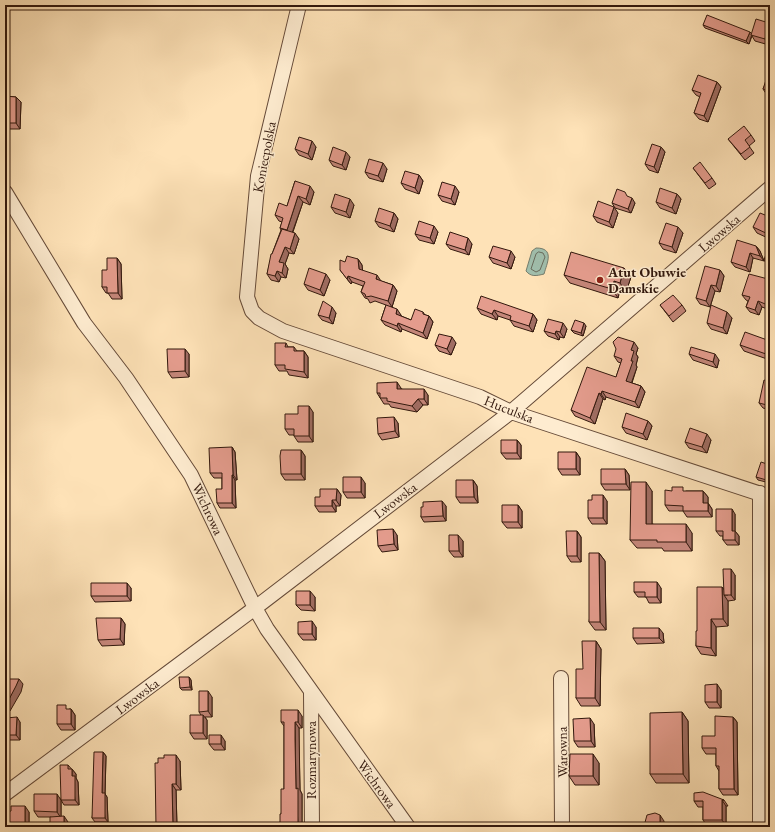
<svg xmlns="http://www.w3.org/2000/svg" width="775" height="832" font-family="'EB Garamond',serif">
<style>
.water{fill:#a0beac;stroke:#747c6c}
.lines{fill:none;stroke-linecap:round;stroke-linejoin:round}
.shore{stroke:#696b5c;stroke-width:1}
.minor-casing{stroke:#654a38;stroke-width:16}
.minor{stroke:#feecd0;stroke-width:14}
.wall{fill:#c48679;stroke:#32180d}
.shaded-wall{fill:#a06d63;stroke:#32180d}
.building{fill:#e49c8d;stroke:#32180d}
.poi-dot{fill:#8f2418;stroke:#feecd0;stroke-width:1.5}
.labels{text-anchor:middle;stroke-width:3;stroke-linejoin:round;paint-order:stroke}
.street-label{font-size:14px;fill:#32180d;stroke:#feecd0}
.poi-label{font-size:14px;font-weight:bold;fill:#32180d;stroke:#feecd0;text-anchor:start}
</style>
<rect width="100%" height="100%" fill="#fee2b7"/>
<filter id="stains"><feTurbulence type="fractalNoise" baseFrequency=".005" numOctaves="4"/><feColorMatrix values="0 0 0 0 .2 0 0 0 0 .09 0 0 0 0 .02 0 0 0 .5 -.17"/></filter>
<radialGradient id="worn" r=".72"><stop offset=".6" stop-color="#630" stop-opacity="0"/><stop offset="1" stop-color="#630" stop-opacity=".3"/></radialGradient>
<!-- water -->
<path class="water" d="M536 248C555 248 547 263 544 274 536 276 531 277 526 271L532 251Z"/>
<g class="lines">
<!-- shore -->
<path class="shore" d="M539 252 543 253 545 257 540 270 536 272 531 269 536 254Z"/>
<defs>
<path id="minor" d="M299 5 258 176 247 297 252 311 259 318 283 331 480 397 511 412 770 497
M5 192 84 323 126 378 191 475 255 608 267 629 408 827
M561 678 562 827
M311 692 312 827
M5 794 255 608 511 412 770 188
M760 827V493"/>
</defs>
<!-- minor casing -->
<use href="#minor" class="minor-casing"/>
<!-- minor -->
<use href="#minor" class="minor"/>
</g>
<!-- wall -->
<path class="wall" d="M769 23 770 24V41L769 45 755 41 752 36 749 44 705 28 703 25 752 34Z
M770 74V96L767 95 763 89Z
M717 82 721 87 708 122 699 119 694 113 700 97 696 95 692 90Z
M5 96 16 97 21 102 20 129H5Z
M751 135 755 141 749 146 754 153 745 160 728 139Z
M316 147 312 160 299 155 295 149Z
M661 147 665 152 658 173 649 170 645 164Z
M350 157 346 170 333 166 329 160Z
M693 168 712 178 716 184 709 189Z
M387 169 383 182 369 178 365 172Z
M419 175 423 181 419 194 405 189 401 183Z
M295 181 314 192 310 205 303 202 293 232 299 239 294 254 289 253 285 264 288 269 286 278 281 277 279 282 271 280 267 274 272 254 281 230 280 228 282 222 279 221 275 215 287 206Z
M459 192 455 205 442 201 438 195Z
M677 194 681 199 676 214 660 208 656 202Z
M628 197 635 203 631 213 615 208 612 203Z
M354 205 350 218 335 213 331 207Z
M394 213 398 219 394 232 379 227 375 221Z
M618 213 613 228 597 222 593 216Z
M770 217V239L757 233 753 227Z
M438 232 434 244 419 240 415 234Z
M683 233 676 253 663 249 659 243Z
M446 244H472L469 255 450 249Z
M756 246 760 251 764 261 753 258 750 272 735 267 731 262Z
M770 249V266H768L764 260Z
M489 257H515L511 269 493 263Z
M117 258 121 264 122 299H112L108 293H106L102 287 107 270Z
M358 259 362 265V270L381 281 393 285 397 291 392 307 401 315V316L411 320 423 312 425 315 429 316 433 322 427 339 402 329 401 332 385 325 381 320 386 305 375 301 370 303 368 299 365 298 361 292 363 286 352 282 351 284 340 270 345 262Z
M720 270 724 276 720 292 715 291 710 307 700 304 696 298Z
M770 273V310L762 307 759 315 750 312 746 307 748 301 746 300 742 295 768 279Z
M564 275 631 277 626 292 620 290 618 298 570 283Z
M330 280 324 296 308 290 304 284Z
M660 305H682L686 311 673 322Z
M477 308 533 314 537 320 533 332 514 326 510 320 498 316 497 320 481 314Z
M336 313 333 324 322 320 318 315Z
M732 318 727 334 711 329 707 323Z
M586 326 583 336 574 333 571 330Z
M567 329 564 338 560 337 559 340 548 336 544 331Z
M770 341V360L744 351 740 345Z
M286 343 288 347H294L297 351H304L308 357V378L289 375 287 371H279L275 365Z
M456 343 451 355 439 351 435 345Z
M638 348 636 354 638 357 636 365 637 367 632 383 641 386 645 392 639 408 606 397 605 400 603 399 595 424 575 416 571 410 616 377 621 363 618 362 614 356Z
M189 354V377L172 378 168 372Z
M689 354 719 360 717 368 693 360Z
M770 375V410L763 408 759 403Z
M401 388V389L428 395V405H423L417 412 391 407 389 404H384L377 393Z
M313 412V442H298L294 436V435H289L285 429 298 414Z
M648 421 652 426 647 440 626 433 622 427Z
M398 423 399 437 382 440 378 434Z
M517 440 521 445V459H506L501 453Z
M711 440 707 453 689 448 685 442Z
M232 447 235 452 237 480H235L236 508H220L217 503 222 489V478H214L210 473Z
M301 450 305 456V480H285L281 474Z
M576 452 580 458V475H562L558 469Z
M770 465V483L758 480 756 477Z
M625 469 629 475 630 490H605L601 484Z
M473 480 477 486 478 503H460L456 497Z
M365 483V498H347L343 492Z
M337 489 341 495 340 506H336V512H319L315 506 320 497Z
M652 491V524L692 533V551H664L662 548H637L630 540Z
M686 491H703L708 497V503L712 509V517H687L683 511H669L665 505Z
M607 501V524H592L588 518Z
M518 505 522 511V528H507L502 522Z
M446 506V521L424 522 421 517 423 507Z
M735 514V531L739 536V545H727L723 540V536H720L716 531Z
M577 531 581 537V562H571L567 556Z
M397 535 398 550 382 552 378 546Z
M463 541V557H454L449 551Z
M599 553 605 561 606 630H595L589 622Z
M735 575V600L728 601V626L716 627V656L701 654 696 646 697 631 722 587 723 589Z
M131 588V601L95 602 91 596Z
M661 588V603H649L646 597H638L634 592Z
M315 597V611L301 610 296 605Z
M121 618 125 624 124 645 102 646 98 640Z
M316 627V640H303L298 634Z
M663 633 664 643 637 644 633 638Z
M596 641 601 649 600 706H581L576 698Z
M189 677 191 680 192 690H182L180 688Z
M721 690V708H709L705 702Z
M212 697V717H205L207 720V739H194L190 733 201 715 199 712Z
M69 709H71L75 715V730H61L57 724Z
M682 712 688 721 689 783H656L650 774Z
M302 716V728H299V744L300 790 302 794V827H281L280 825 284 789V726L281 722Z
M733 717 737 722 738 795H723L719 789V771L716 766V754H706L702 748 715 736Z
M5 720 20 722V740H5Z
M594 724 595 747H578L574 741Z
M225 741V750H214L209 744Z
M103 752 106 756 105 794 107 797 108 822H95L92 818Z
M180 761 181 790H176L177 827H156Z
M599 763V785H575L569 776Z
M68 765 76 774V778L78 782 79 805H64L61 800V816L68 822 50 817H38L34 811 61 799Z
M724 800 728 806H726V826H707L703 820V807H698L694 801Z
M29 812V827H10L7 823Z"/>
<!-- shaded-wall -->
<path class="shaded-wall" d="M769 23 770 24V41L769 45 765 39Z
M750 32 752 34 749 44 746 41Z
M717 82 721 87 708 122 704 116Z
M16 97 21 102 20 129 16 123Z
M312 141 316 147 312 160 308 154Z
M661 147 665 152 658 173 654 167Z
M346 152 350 157 346 170 342 165Z
M383 163 387 169 383 182 378 176Z
M419 175 423 181 419 194 415 188Z
M310 186 314 192 310 205 306 199Z
M455 186 459 192 455 205 451 199Z
M677 194 681 199 676 214 672 208Z
M298 196 303 202 291 236 287 230Z
M632 198 635 203 631 213 628 209Z
M350 199 354 205 350 218 346 212Z
M614 207 618 213 613 228 609 222Z
M394 213 398 219 394 232 390 226Z
M434 226 438 232 434 244 430 238Z
M678 227 683 233 676 253 672 247Z
M295 233 299 239 294 254 290 249Z
M468 238 472 244 469 255 465 250Z
M756 246 760 251 764 261 760 256Z
M285 247 289 253 285 264 288 269 286 278 282 273 279 262Z
M511 251 515 257 511 269 507 263Z
M750 253 753 258 750 272 746 267Z
M117 258 121 264 122 299 118 293Z
M358 259 362 265 363 274 359 269Z
M624 268 631 277 626 292 620 283Z
M720 270 724 276 720 292 716 286Z
M277 271 281 277 279 282 275 276Z
M326 274 330 280 324 296 320 290Z
M377 275 381 281 379 285 376 279Z
M348 276 352 282 351 284 347 279Z
M614 281 620 290 618 298 612 289Z
M393 285 397 291 392 307 388 301Z
M711 285 715 291 710 307 706 301Z
M758 301 762 307 759 315 755 310Z
M332 307 336 313 333 324 329 318Z
M397 309 401 315 400 320 396 314Z
M494 310 498 316 497 320 492 314Z
M727 312 732 318 727 334 723 328Z
M533 314 537 320 533 332 529 326Z
M429 316 433 322 427 339 423 333Z
M398 323 402 329 401 332 397 326Z
M563 323 567 329 564 338 560 332Z
M584 323 586 326 583 336 581 333Z
M556 331 560 337 559 340 555 334Z
M452 337 456 343 451 355 447 349Z
M634 342 638 348 636 354 638 357 636 365 637 367 630 387 626 381 631 361V350Z
M770 342V360L766 354Z
M185 349 189 354V377L185 371Z
M304 351 308 357V378L304 372Z
M715 354 719 360 717 368 713 362Z
M397 382 401 388V395L397 389Z
M641 386 645 392 639 408 635 402Z
M424 389 428 395V405L424 399Z
M602 391 606 397 605 400 601 394Z
M599 393 603 399 595 424 590 418Z
M769 397 770 399V409L767 405Z
M418 399 423 405 417 412 412 406Z
M309 406 313 412V442L309 436Z
M394 417 398 423 399 437 395 431Z
M648 421 652 426 647 440 643 434Z
M707 434 711 440 707 453 702 447Z
M517 440 521 445V459L517 453Z
M232 447 235 452 237 480 233 475Z
M301 450 305 456V480L301 474Z
M576 452 580 458V475L576 469Z
M625 469 629 475 630 490 626 484Z
M232 475 235 480 236 508 232 503Z
M361 477 365 483V498L361 492Z
M473 480 477 486 478 503 474 497Z
M646 482 652 491V533L646 524Z
M337 489 341 495 340 506 336 500Z
M703 491 708 497V509L703 503Z
M603 495 607 501V524L603 518Z
M332 500 336 506V512L332 506Z
M442 501 446 506V521L443 516Z
M708 503 712 509V517L708 511Z
M518 505 522 511V528L518 522Z
M732 509 735 514V531L739 536V545L735 540 732 531Z
M686 524 692 533V551L686 542Z
M393 529 397 535 398 550 394 544Z
M577 531 581 537V562L577 556Z
M458 535 463 541V557L459 551Z
M599 553 605 561 606 630 600 622Z
M731 569 735 575V600L731 595Z
M657 582 661 588V603L657 597Z
M127 583 131 588V601L127 596Z
M722 587 728 595H724L728 601V626L723 619Z
M310 591 315 597V611L310 605Z
M121 618 125 624 124 645 120 639Z
M711 619 716 627V656L711 648Z
M312 621 316 627V640L312 634Z
M659 628 663 633 664 643 659 638Z
M596 641 601 649 600 706 595 698Z
M189 677 191 680 192 690 190 687Z
M19 679 23 684 21 692 10 711 6 705Z
M717 684 721 690V708L717 702Z
M208 691 212 697V717L208 711Z
M71 709 75 715V730L71 724Z
M298 710 302 716V728L298 722Z
M682 712 688 721 689 783 683 774Z
M203 715 207 720V739L203 733Z
M17 717 20 722V740L16 735Z
M733 717 737 722 738 795 734 789Z
M590 718 594 724 595 747 591 741Z
M295 722 299 728 300 790 302 794V827H300L298 825 296 789Z
M221 735 225 741V750L221 744Z
M103 752 106 756 105 794 107 797 108 822 105 818 102 793Z
M593 754 599 763V785L593 776Z
M176 755 180 761 181 790 176 784Z
M72 769 76 774V778L78 782 79 805 75 800 72 776Z
M172 784 176 790 177 827H173Z
M57 794 61 800V818L57 812Z
M722 800 726 806V826L722 820Z
M25 806 29 812V827H25Z
M660 815 664 821V827H660Z
M64 816 68 822V827H64Z"/>
<!-- building -->
<path class="building" d="M707 15 750 32 746 41 703 25Z
M756 19 769 23 765 39 751 35Z
M768 74H770V91L763 89Z
M698 75 717 82 704 116 694 113 701 93 692 90Z
M5 96 16 97V123H5Z
M744 126 751 135 745 140 750 147 741 154 728 139Z
M299 137 312 141 308 154 295 149Z
M652 144 661 147 654 167 645 164Z
M333 147 346 152 342 165 329 160Z
M369 159 383 163 378 176 365 172Z
M700 162 712 178 705 183 693 168Z
M405 171 419 175 415 188 401 183Z
M295 181 310 186 306 199 298 196 287 230 280 228 283 218 275 215 279 203 287 206Z
M442 182 455 186 451 199 438 195Z
M660 188 677 194 672 208 656 202Z
M617 189 625 192 627 196 632 198 628 209 612 203Z
M335 194 350 199 346 212 331 207Z
M598 201 614 207 609 222 593 216Z
M379 208 394 213 390 226 375 221Z
M760 213 770 217V235L753 227Z
M419 221 434 226 430 238 415 234Z
M666 223 678 227 672 247 659 243Z
M282 229 295 233 290 249 285 247 279 262 284 263 282 273 277 271 275 276 267 274 271 254H272Z
M450 232 468 238 465 250 446 244Z
M737 240 756 246 760 256 750 253 746 267 731 262Z
M493 246 511 251 507 263 489 257Z
M768 248 770 249V261L764 260Z
M571 252 624 268 620 283 614 281 612 289 564 275Z
M347 256 358 259 359 269 377 275 376 279 393 285 388 301 371 296 366 297 365 294 361 292 365 282 348 276 347 279 340 270V260L345 262Z
M107 258H117L118 293H107V287H102V270H107Z
M705 266 720 270 716 286 711 285 706 301 696 298Z
M309 268 326 274 320 290 304 284Z
M770 273V306L758 301 755 310 746 307 750 297 742 295 749 274 768 279Z
M673 295 682 305 669 316 660 305Z
M481 296 533 314 529 326 510 320 511 316 494 310 492 314 477 308Z
M323 301 332 307 329 318 318 315Z
M386 305 397 309 396 314 411 320 415 309 423 312V314L429 316 423 333 398 323 397 326 381 320Z
M711 305 727 312 723 328 707 323Z
M548 319 563 323 560 332 556 331 555 334 544 331Z
M575 320 584 323 581 333 571 330Z
M745 332 770 341 766 354 740 345Z
M439 334 452 337 447 349 435 345Z
M618 337 634 342 631 350 634 351 631 361H633L626 381 641 386 635 402 602 391 601 394 599 393 590 418 571 410 587 367 616 377 622 359 614 356 616 349 613 342Z
M275 343H286L285 347H294V351H304V372L285 369V365H275Z
M691 347 715 354 713 362 689 354Z
M167 349H185V371L168 372Z
M770 375V398L769 397 767 405 759 403 764 380 768 381Z
M397 382V389H424V399H418L412 406 387 401V398H380V393H377V383Z
M298 406H309V436H294V429H285V414H298Z
M626 413 648 421 643 434 622 427Z
M394 417 395 431 378 434 377 418Z
M690 428 707 434 702 447 685 442Z
M501 440H517V453H501Z
M232 447 233 475H232V503H217L216 489H222V473H210L209 448Z
M281 450H301V474H281L280 456Z
M558 452H576V469H558Z
M761 462 770 465V481L756 477Z
M601 469H625L626 484H601Z
M343 477H361V492H343Z
M456 480H473L474 497H456Z
M631 482H646V524H686V542H657V540H630Z
M672 487H683V491H703V503H708V511H683V506L665 505V490L672 491Z
M320 489H337L336 500H332V506H315V497H320Z
M592 495H603V518H588V500H592Z
M442 501 443 516 421 517V507H423V502Z
M502 505H518V522H502Z
M716 509H732V531H735V540H723V531H716Z
M393 529 394 544 378 546 377 530Z
M566 531H577V556H567Z
M449 535H458L459 551H449Z
M589 553H599L600 622H589Z
M723 569H731V595H724Z
M634 582H657V597H645V592H634Z
M91 583H127V596H91Z
M697 587H722L723 619H711V648L696 646V631H697Z
M296 591H310V605H296Z
M96 618H121L120 639 98 640Z
M312 621V634H298V622Z
M633 628H659V638H633Z
M582 641H596L595 698H576V669H583Z
M179 677H189L190 687 180 688Z
M6 679H19L16 686 6 705Z
M717 684V702H705V685Z
M199 691H208V711L199 712Z
M57 705H66V709H71V724H57Z
M281 710H298V722H295V739L296 789 298 788V825H295V827H283V825H280V814H281V789H284V722H281Z
M682 712 683 774H650V713Z
M190 715H203V733H190Z
M715 716 733 717 734 789H719V766H716V748H702V736H715Z
M17 717 16 735H5V720H6V718Z
M590 718 591 741H574L573 719Z
M209 735H221V744H209Z
M94 752H103L102 793H105V818H92Z
M570 754H593V776H569Z
M164 755H176V784H172L173 827H156L155 763H158V758H164Z
M60 765H68V769H72V776H75V800H61Z
M703 792 724 800H722V820H703V801H694V793Z
M34 794H57V812L34 811Z
M11 806H25V826H11V823H7V812L11 811Z
M655 813 660 815V827H646L644 826 647 815Z
M64 816V827H50V817Z
M690 824H702V827H690Z"/>
<!-- markers -->
<circle class="poi-dot" cx="600" cy="280" r="4"/>
<g class="labels">
<!-- street labels -->
<g class="street-label">
<text transform="translate(264 157) rotate(-79)" y="5">Koniecpolska</text>
<text transform="translate(719 233) rotate(-41)" y="5">Lwowska</text>
<text transform="translate(509 409) rotate(22)" y="5">Huculska</text>
<text transform="translate(395 500) rotate(-37)" y="5">Lwowska</text>
<text transform="translate(208 509) rotate(65)" y="5">Wichrowa</text>
<text transform="translate(137 696) rotate(-37)" y="5">Lwowska</text>
<text transform="translate(562 752) rotate(-91)" y="5">Warowna</text>
<text transform="translate(311 760) rotate(-90)" y="5">Rozmarynowa</text>
<text transform="translate(377 784) rotate(54)" y="5">Wichrowa</text>
</g>
<!-- poi labels -->
<g class="poi-label">
<text x="608" y="277">Atut Obuwie<tspan x="608" dy="16">Damskie</tspan></text>
</g>
</g>
<!-- margin -->
<rect width="775" height="832" fill="none" stroke="#fee2b7" stroke-width="20"/>
<rect x="6" y="6" width="763" height="820" fill="none" stroke="#32180d" stroke-width="2"/>
<rect x="10" y="10" width="755" height="812" fill="none" stroke="#32180d"/>
<rect width="100%" height="100%" filter="url(#stains)"/>
<rect width="100%" height="100%" fill="url(#worn)"/>
</svg>
